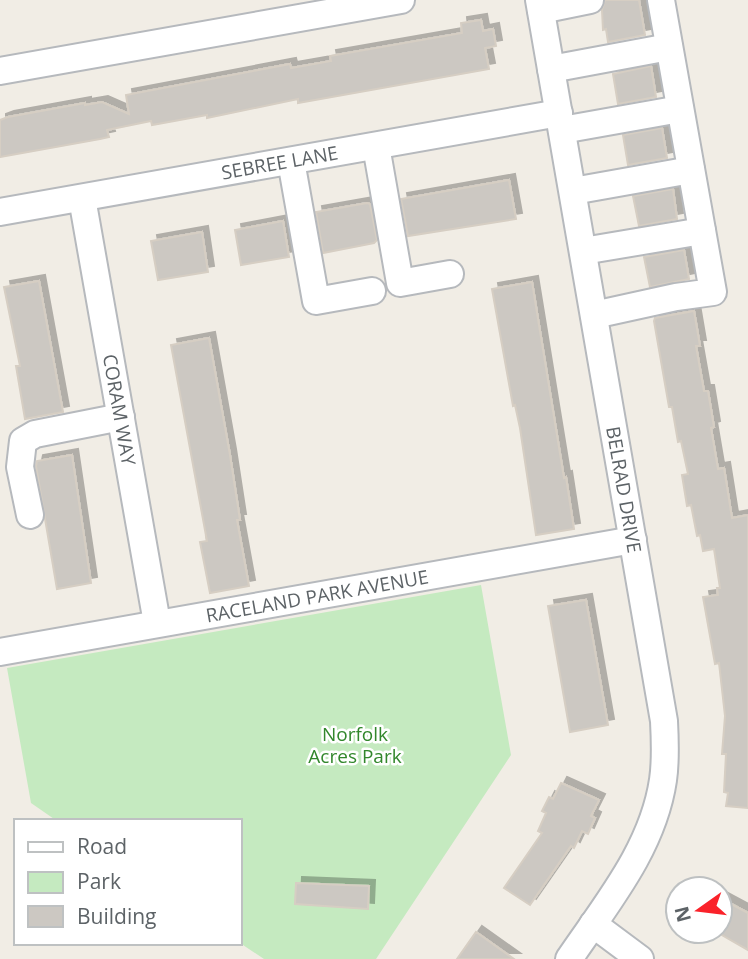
<svg xmlns="http://www.w3.org/2000/svg" width="748" height="959" font-family="'Open Sans',sans-serif">
<style>
.green{fill:#c5eac0}
.building{fill:#ccc8c2;stroke:#d6cec3;stroke-width:2;filter:url(#shadow)}
.lines{fill:none;stroke-linecap:round;stroke-linejoin:round}
.minor-casing{stroke:#b6b9bd;stroke-width:30}
.minor{stroke:#fff;stroke-width:26}
.labels{text-anchor:middle;stroke-width:5;stroke-linejoin:round;paint-order:stroke}
.street-label{font-size:19px;fill:#5d6367;stroke:#fff}
.park-label{font-size:19px;fill:#32872c;stroke:#fff}
</style>
<defs>
<filter id="shadow"><feDropShadow dx="6" dy="-6" stdDeviation="0" flood-color="#0004"/></filter>
</defs>
<rect width="100%" height="100%" fill="#f1ede5"/>
<!-- green -->
<path class="green" d="M481 585 511 755 376 959H264L240 943V821H57L31 803 7 668Z"/>
<!-- building -->
<path class="building" d="M605 0H639L645 35 608 42 606 29 603 30 602 10Z
M481 20 483 31 493 29 496 46 485 48 489 69 298 103V99L207 118V115L152 125 151 121 107 130 109 137 100 139 0 157V120L8 117 85 103V105L102 102 129 114 126 95 290 64 291 68 331 61 330 56 462 33 461 23Z
M651 66 656 97 618 104 613 74Z
M662 128 667 158 628 165 623 135Z
M509 180 516 219 408 236 401 199Z
M673 189 677 219 639 226 633 196Z
M367 203 370 204 377 240 374 243 323 253 316 212Z
M283 221 289 257 241 265 235 230Z
M202 232 208 272 158 280 151 241Z
M684 250 689 279 650 287 644 257Z
M39 281 63 412 25 419 16 366H20L4 287Z
M532 282 564 478 566 477 574 529 536 535 520 428 515 405 513 406 492 289Z
M694 311 700 346H696L704 391H708L714 427 711 428 718 469 724 468 732 518 748 515V808L726 806 728 793 724 792 726 754H722L725 716 719 663 715 664 703 597 718 595 717 588H720L714 549 703 551 700 535 697 536 691 505 687 506 682 475 688 474 681 441 678 442 672 407H669L654 321 655 318Z
M209 338 230 455 240 520H237L249 586 210 593 200 542 207 541 171 345Z
M72 455 91 583 57 589 36 466 37 461Z
M586 600 608 725 570 732 548 606Z
M561 783 599 800 591 816 595 818 588 834 582 831 574 848 571 846 530 905 504 888 542 833 538 831 546 813 542 811 549 797 553 799Z
M296 883 369 886 368 909 295 904Z
M720 898 748 913V950L720 934Z
M476 932 514 959H457Z"/>
<g class="lines">
<defs>
<g id="minor">
<path id="s1" d="M539 0 664 721C665 740 666 760 663 780 653 848 607 903 569 959"/>
<path d="M541 10 590 0"/>
<path d="M551 69 669 47"/>
<path d="M0 71 401 0"/>
<path d="M562 130 680 109"/>
<path d="M376 146 400 283 450 274"/>
<path d="M291 161 316 301 372 291"/>
<path d="M573 191 691 170"/>
<path id="s2" d="M82 198 157 623"/>
<path id="s3" d="M0 212 559 113"/>
<path d="M583 251 702 231"/>
<path d="M594 315 676 297 713 292 661 0"/>
<path d="M30 515 20 467 23 441 35 434 121 417"/>
<path id="s4" d="M0 652 633 540"/>
<path d="M593 924 640 959"/>
</g>
</defs>
<!-- minor casing -->
<use href="#minor" class="minor-casing"/>
<!-- minor -->
<use href="#minor" class="minor"/>
</g>
<g class="labels">
<!-- street labels -->
<g class="street-label">
<text dy="7" stroke="none"><textPath href="#s3" startOffset="284">SEBREE LANE</textPath></text>
<text dy="7" stroke="none"><textPath href="#s2" startOffset="215">CORAM WAY</textPath></text>
<text dy="7" stroke="none"><textPath href="#s1" startOffset="497">BELRAD DRIVE</textPath></text>
<text dy="7" stroke="none"><textPath href="#s4" startOffset="322">RACELAND PARK AVENUE</textPath></text>
</g>
<!-- park labels -->
<g class="park-label">
<text x="355" y="741">Norfolk<tspan x="355" dy="22">Acres Park</tspan></text>
</g>
</g>
<!-- legend -->
<rect x="14" y="819" width="228" height="126" fill="#ffffff" stroke="#bec1c2" stroke-width="2"/>
<rect x="28" y="842" width="35" height="10" fill="#ffffff" stroke="#bec1c2" stroke-width="2"/>
<text x="77" y="854" font-size="21" fill="#5d6367">Road</text>
<rect x="28" y="872" width="35" height="21" fill="#c5eac0" stroke="#bec1c2" stroke-width="2"/>
<text x="77" y="889" font-size="21" fill="#5d6367">Park</text>
<rect x="28" y="906" width="35" height="21" fill="#ccc8c2" stroke="#bec1c2" stroke-width="2"/>
<text x="77" y="924" font-size="21" fill="#5d6367">Building</text>
<!-- north arrow -->
<g transform="translate(699 910) rotate(256)"><circle r="33" fill="#ffffff" stroke="#bec1c2" stroke-width="2"/>
<path d="M0-5L12 26L0 18L-12 26Z" fill="#fa222a"/>
<text y="-10" font-size="19" font-weight="bold" text-anchor="middle" fill="#5d6367">N</text>
</g>
</svg>
